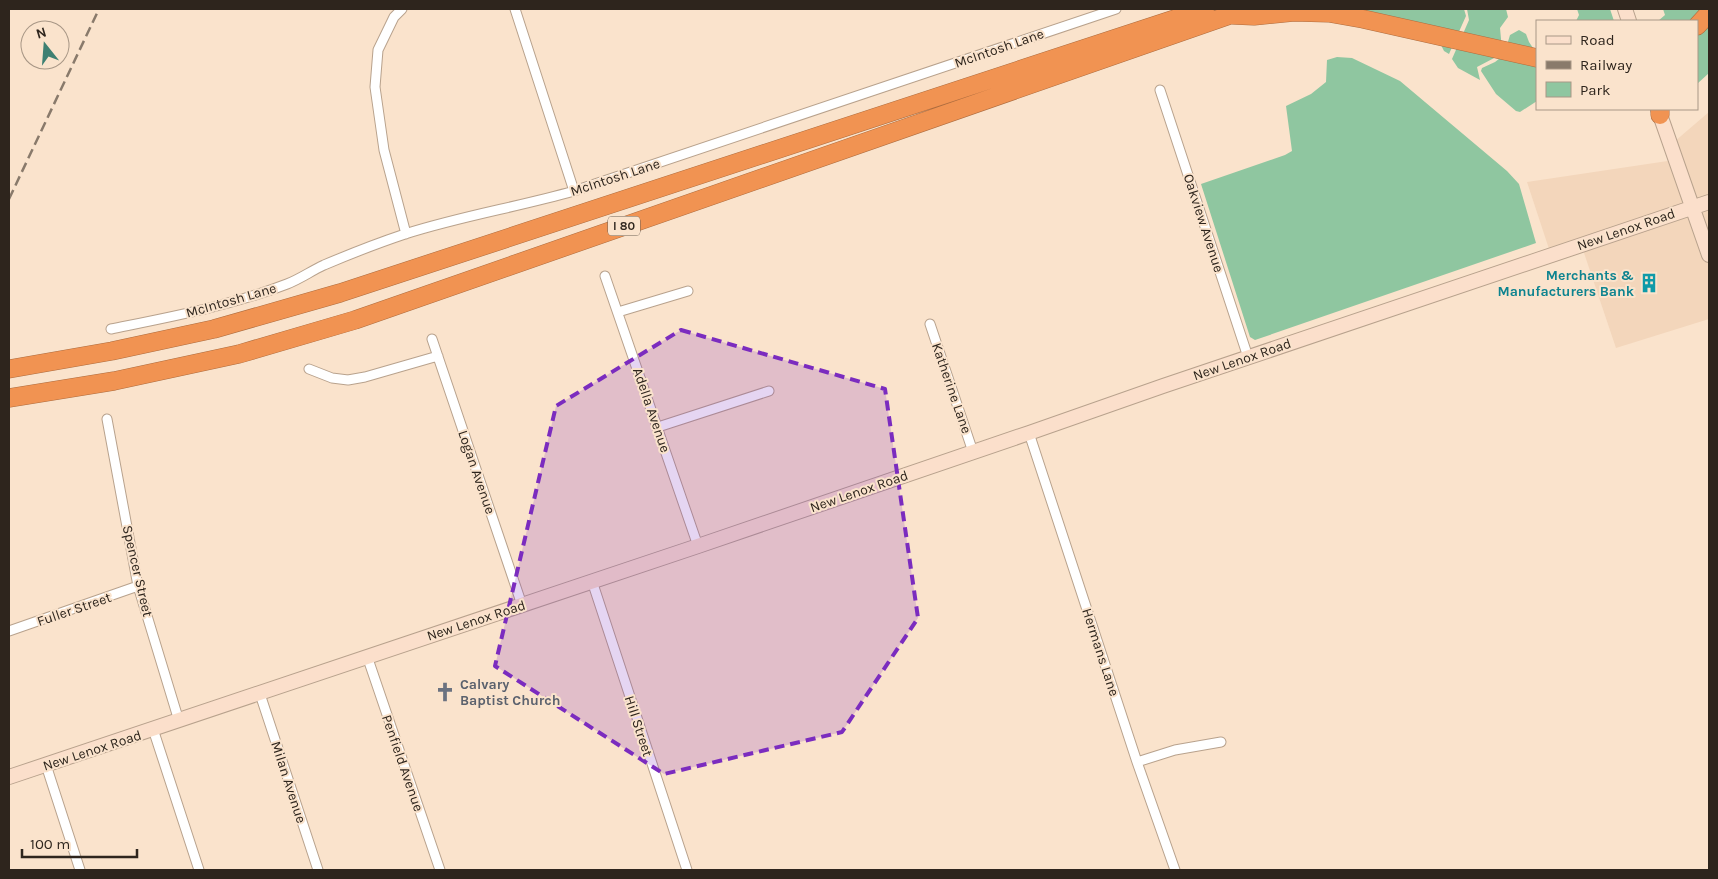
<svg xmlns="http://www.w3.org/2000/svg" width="1718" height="879" font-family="Karla,sans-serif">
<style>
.built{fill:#f3d6bb}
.green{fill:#8fc6a0}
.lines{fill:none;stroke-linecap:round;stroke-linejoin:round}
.street-casing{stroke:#b8a28d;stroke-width:11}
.secondary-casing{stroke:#b8a28d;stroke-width:16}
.highway-casing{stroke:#ad6c3f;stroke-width:19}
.street{stroke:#fff;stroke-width:9}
.secondary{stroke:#fbdfcb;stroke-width:14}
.highway{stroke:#f19352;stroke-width:18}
.rail{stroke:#897a6b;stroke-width:2.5;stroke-dasharray:10 5;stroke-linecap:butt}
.marked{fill:#7b2cbf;fill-opacity:0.2;stroke:#7b2cbf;stroke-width:4;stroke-dasharray:10 6;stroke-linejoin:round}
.labels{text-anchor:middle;stroke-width:4;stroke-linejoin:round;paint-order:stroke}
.shield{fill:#fae3cc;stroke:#6b5e52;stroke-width:1}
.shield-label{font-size:12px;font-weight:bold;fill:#2e251d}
.street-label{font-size:14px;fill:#2e251d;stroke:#fae3cc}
.culture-label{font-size:14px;font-weight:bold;fill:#0d838f;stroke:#fae3cc;text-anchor:end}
.worship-label{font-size:14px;font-weight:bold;fill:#5b616d;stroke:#fae3cc;text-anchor:start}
</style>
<rect width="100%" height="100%" fill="#fae3cc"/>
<!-- built -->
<path class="built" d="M1709 112V254L1707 255 1709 262V319L1616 348 1582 247 1552 258 1527 182 1681 159 1674 142Z"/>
<!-- green -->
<path class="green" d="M1361 9H1464L1466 16 1449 54 1444 51 1435 33 1360 11Z
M1467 9H1506L1508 17 1500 28 1502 50 1498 56 1477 67 1480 80 1458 68 1452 59 1469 20Z
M1577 9H1610L1614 21H1576L1579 15Z
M1663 9H1709V73L1697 84V21H1658L1665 15Z
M1519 30 1526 34 1529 42 1537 54V101L1520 112 1516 111 1496 94 1481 71 1482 68 1495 62 1504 55 1510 35Z
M1337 57 1352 58 1400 81 1507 171 1519 184 1536 243 1255 340 1250 337 1201 184 1285 155 1292 151 1286 106 1311 94 1326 82 1327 60Z"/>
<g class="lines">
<defs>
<path id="street" d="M402 9 394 17 378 50 375 87 384 150 406 234
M515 9 574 191
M1160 90 1248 357
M605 276 698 546
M618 312 688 291
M930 324 973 452
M111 329C170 317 230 306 287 284 300 279 311 271 324 265 350 254 378 243 405 234 461 216 518 207 574 191L1116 9
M432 339 522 605
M309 369 332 378 348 380 365 377 438 356
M107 419 138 586 179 721
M658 427 769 391
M1029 433 1137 762 1175 870
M592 581 687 870
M9 631 138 586
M367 656 440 870
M260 694 318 870
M153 729 199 870
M1137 762 1175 750 1221 742
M46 765 80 870"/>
<path id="secondary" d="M1625 9 1629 21
M1658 109 1709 255
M9 777 698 546 1029 433 1163 386 1709 202"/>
<path id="highway" d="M1232 15 1254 16 1294 12 1329 13 1363 19 1537 58
M1697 26 1709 13
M1660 109V115
M9 369 112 351 214 329 340 293 1205 9
M9 398 114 381 239 354 355 320 1247 9"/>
</defs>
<!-- street casing -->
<use href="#street" class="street-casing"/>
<!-- secondary casing -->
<use href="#secondary" class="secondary-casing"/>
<!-- highway casing -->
<use href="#highway" class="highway-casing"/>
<!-- street -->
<use href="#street" class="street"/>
<!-- secondary -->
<use href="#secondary" class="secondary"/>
<!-- highway -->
<use href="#highway" class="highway"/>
<!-- rail -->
<path class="rail" d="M9 199 99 9"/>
</g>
<!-- marked area -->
<path class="marked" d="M681 330 885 389 918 618 842 732 664 774 495 666 556 406Z"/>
<!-- icons -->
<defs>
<symbol id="building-bare" viewBox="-9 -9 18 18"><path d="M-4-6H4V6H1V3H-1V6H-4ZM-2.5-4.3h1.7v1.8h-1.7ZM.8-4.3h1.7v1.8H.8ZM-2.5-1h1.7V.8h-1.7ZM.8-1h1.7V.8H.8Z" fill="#0f9aa8" stroke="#fae3cc" stroke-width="2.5" paint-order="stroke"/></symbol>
<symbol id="church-bare" viewBox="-9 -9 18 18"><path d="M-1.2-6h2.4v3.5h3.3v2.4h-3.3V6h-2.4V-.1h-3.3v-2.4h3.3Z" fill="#6b7280" stroke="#fae3cc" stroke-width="2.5" paint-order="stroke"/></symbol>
</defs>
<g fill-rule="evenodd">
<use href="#building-bare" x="1635" y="269" width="28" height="28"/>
<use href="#church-bare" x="431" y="678" width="28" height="28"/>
</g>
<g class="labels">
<!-- shield labels -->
<rect class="shield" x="608" y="216.5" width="32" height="19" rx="4"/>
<g class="shield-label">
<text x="624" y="230">I 80</text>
</g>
<!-- street labels -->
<g class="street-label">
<text transform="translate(999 48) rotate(-19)" y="5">McIntosh Lane</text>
<text transform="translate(615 177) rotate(-18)" y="5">McIntosh Lane</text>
<text transform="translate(1204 223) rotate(72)" y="5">Oakview Avenue</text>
<text transform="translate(1626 229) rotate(-19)" y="5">New Lenox Road</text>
<text transform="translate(231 300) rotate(-16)" y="5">McIntosh Lane</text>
<text transform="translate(1242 359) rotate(-19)" y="5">New Lenox Road</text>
<text transform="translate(952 388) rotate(71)" y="5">Katherine Lane</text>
<text transform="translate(652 410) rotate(71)" y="5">Adella Avenue</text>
<text transform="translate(477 472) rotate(71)" y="5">Logan Avenue</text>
<text transform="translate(859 491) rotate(-19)" y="5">New Lenox Road</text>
<text transform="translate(138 571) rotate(77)" y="5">Spencer Street</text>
<text transform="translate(74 609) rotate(-19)" y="5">Fuller Street</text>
<text transform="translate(476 620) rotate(-18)" y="5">New Lenox Road</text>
<text transform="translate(1101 652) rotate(72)" y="5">Hermans Lane</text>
<text transform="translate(639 726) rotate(72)" y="5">Hill Street</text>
<text transform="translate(92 750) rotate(-18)" y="5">New Lenox Road</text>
<text transform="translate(403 763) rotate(71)" y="5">Penfield Avenue</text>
<text transform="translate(289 782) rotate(72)" y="5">Milan Avenue</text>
</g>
<!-- culture labels -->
<g class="culture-label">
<text x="1634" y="280">Merchants &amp;<tspan x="1634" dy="16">Manufacturers Bank</tspan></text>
</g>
<!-- worship labels -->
<g class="worship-label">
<text x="460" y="689">Calvary<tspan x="460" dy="16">Baptist Church</tspan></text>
</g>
</g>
<!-- border -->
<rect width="1718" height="879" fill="none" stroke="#2e251d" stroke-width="20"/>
<!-- legend -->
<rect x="1536" y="20" width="162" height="90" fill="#fae3cc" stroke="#a89786"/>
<rect x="1546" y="36" width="25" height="8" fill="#fbdfcb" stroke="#a89786"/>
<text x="1580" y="45" font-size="15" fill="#2e251d">Road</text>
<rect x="1546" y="61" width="25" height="8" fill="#897a6b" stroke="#a89786"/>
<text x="1580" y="70" font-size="15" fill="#2e251d">Railway</text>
<rect x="1546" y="82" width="25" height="15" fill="#8fc6a0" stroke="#a89786"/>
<text x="1580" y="95" font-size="15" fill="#2e251d">Park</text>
<!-- north arrow -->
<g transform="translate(45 45) rotate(343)"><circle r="24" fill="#fae3cc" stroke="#a89786"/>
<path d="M0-4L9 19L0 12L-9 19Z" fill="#3e8072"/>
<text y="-8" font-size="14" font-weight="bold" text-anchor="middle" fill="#2e251d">N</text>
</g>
<!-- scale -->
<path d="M22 849v8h115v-8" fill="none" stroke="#2e251d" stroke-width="2.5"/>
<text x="30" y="849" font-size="15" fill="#2e251d" stroke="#fae3cc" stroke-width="4" paint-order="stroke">100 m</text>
</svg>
